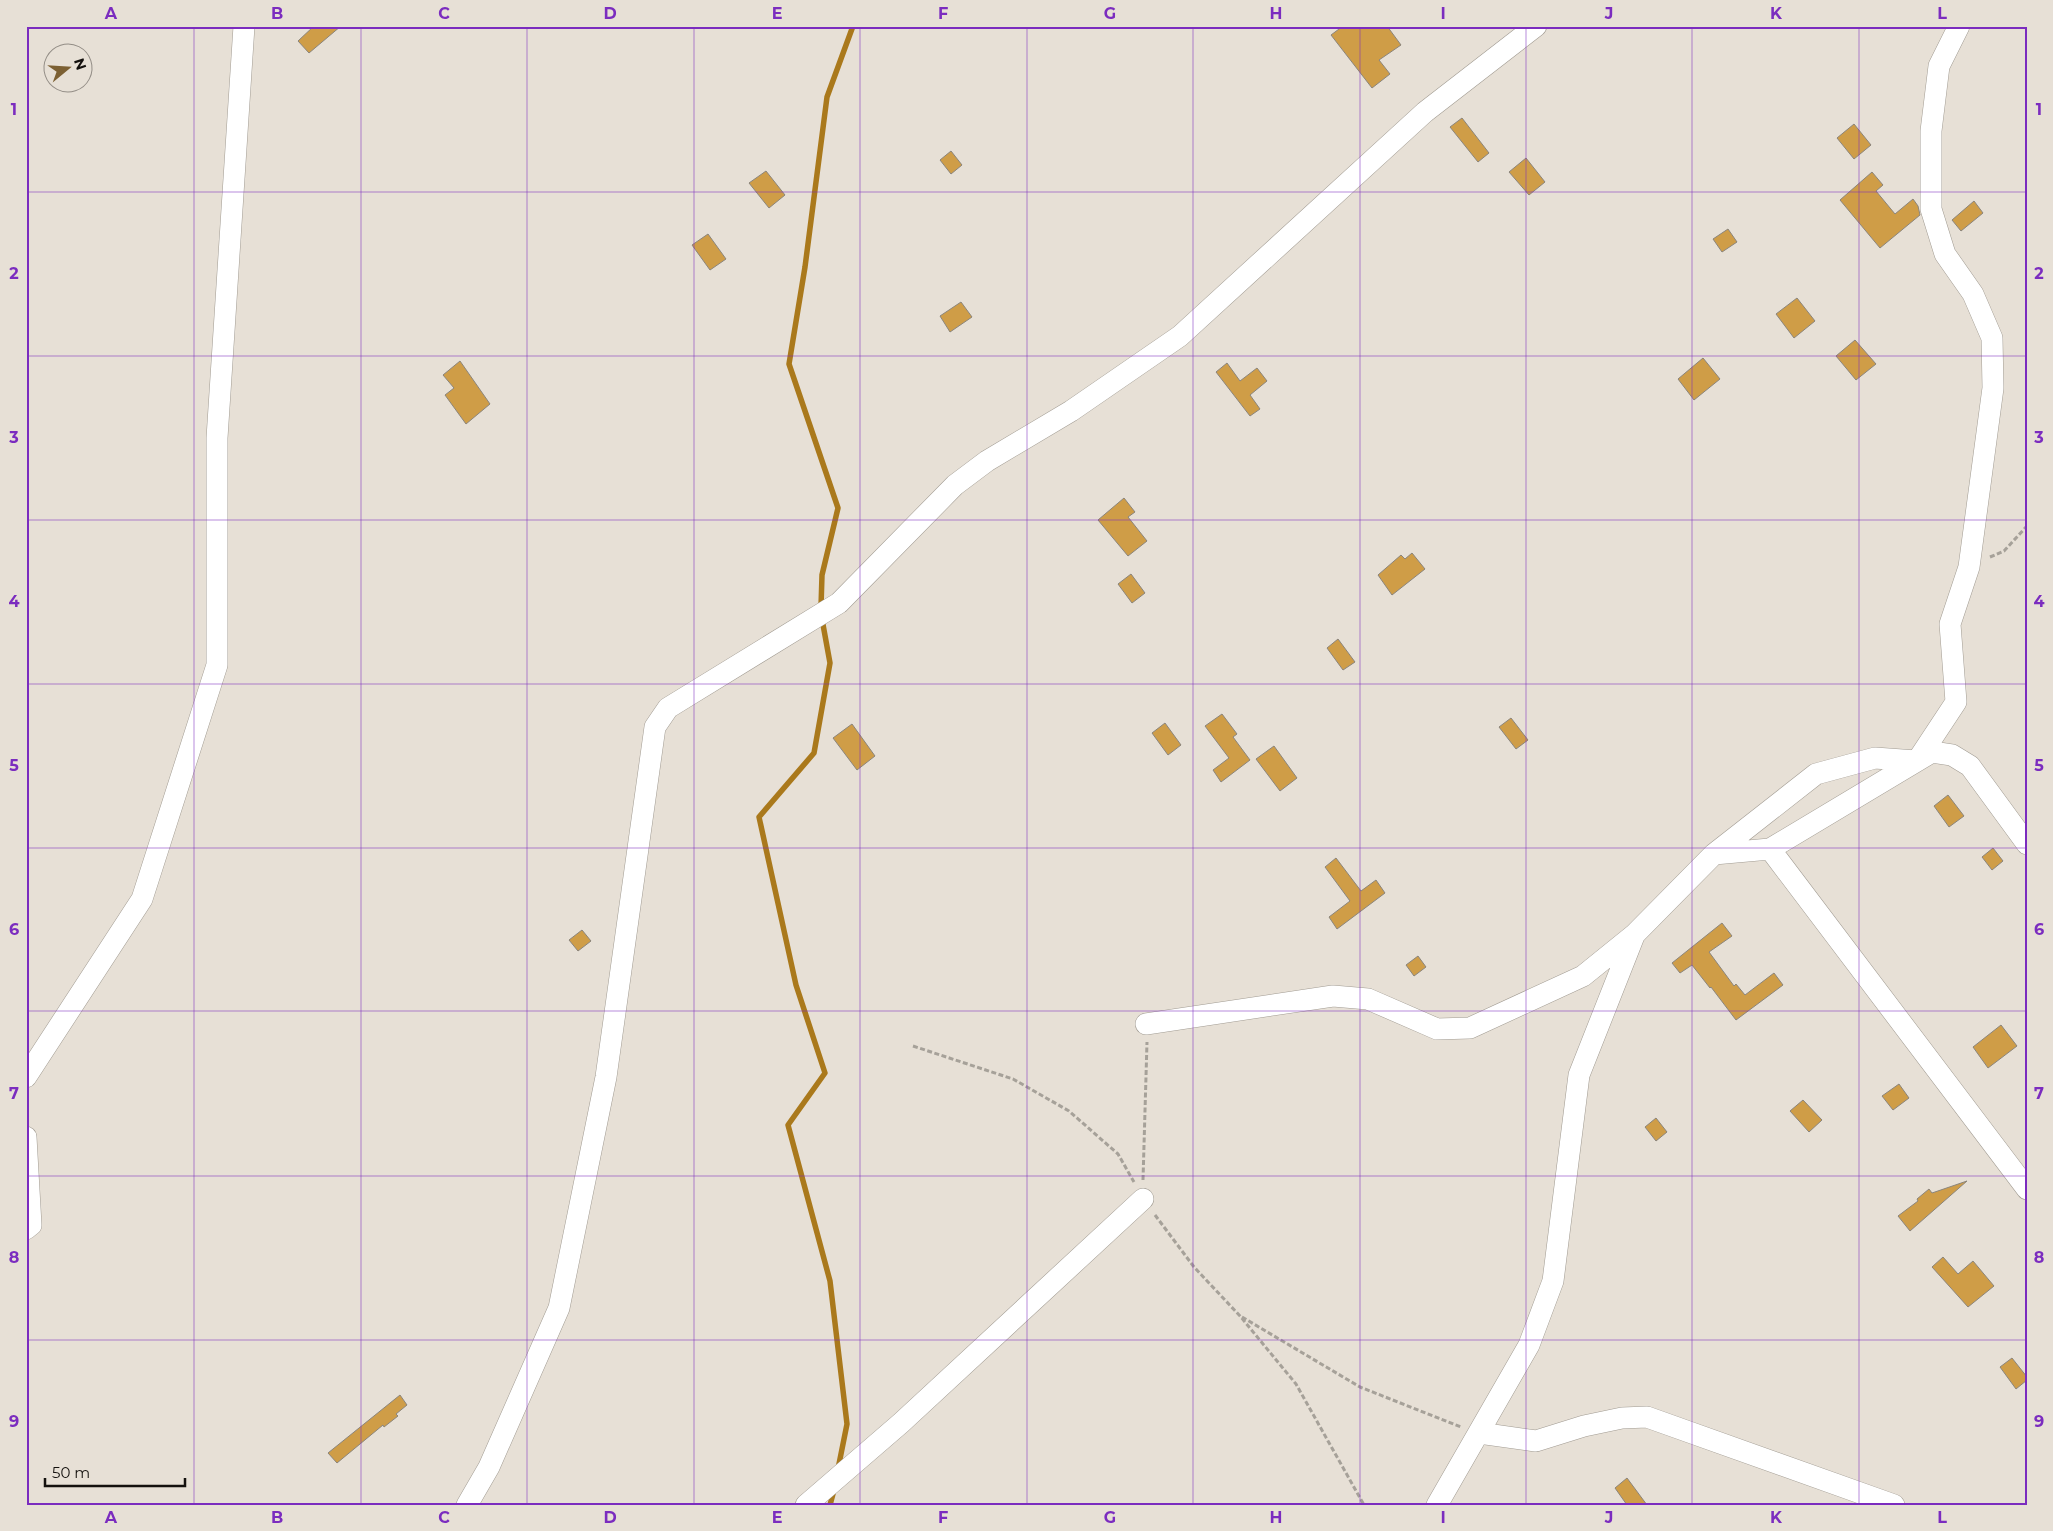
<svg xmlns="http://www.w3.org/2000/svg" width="2053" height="1531" font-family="Montserrat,sans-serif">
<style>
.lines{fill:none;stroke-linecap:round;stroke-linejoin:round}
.stream{stroke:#aa791c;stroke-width:5.5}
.building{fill:#cf9d47;stroke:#8b857c}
.street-casing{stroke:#a19b92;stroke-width:22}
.path{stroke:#a6a199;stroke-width:3;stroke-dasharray:5 2.5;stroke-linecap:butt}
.street{stroke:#fff;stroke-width:21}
.grid{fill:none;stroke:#7b2cbf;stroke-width:1;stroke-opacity:0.55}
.neatline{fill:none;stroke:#7b2cbf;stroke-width:2}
.grid-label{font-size:16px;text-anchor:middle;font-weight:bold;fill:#7b2cbf}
</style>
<rect width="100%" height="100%" fill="#e7e0d6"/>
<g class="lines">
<!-- stream -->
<path class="stream" d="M821 607 822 575 838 508 789 364 805 267 827 97 853 26
M822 619 830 663 814 753 759 817 796 985 825 1073 788 1125 830 1281 847 1424 838 1469
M830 1505 834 1490"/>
</g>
<!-- building -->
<path class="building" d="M314 26H341L309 53 298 41Z
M1343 26H1387L1401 45 1379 60 1390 74 1372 88 1331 35Z
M1462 118 1489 153 1478 162 1450 127Z
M1854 124 1871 145 1854 159 1837 138Z
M951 151 962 165 951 174 940 160Z
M1526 158 1545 182 1529 195 1509 172Z
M766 171 785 195 769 208 749 183Z
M1872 172 1883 185 1876 191 1895 214 1913 199 1918 206 1920 215 1880 248 1840 200Z
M1974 201 1983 213 1961 231 1952 220Z
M1728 229 1737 242 1722 252 1713 239Z
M708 234 726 259 710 270 692 245Z
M1797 298 1815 321 1794 338 1776 314Z
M961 302 972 317 950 332 940 316Z
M1855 340 1876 364 1856 380 1836 356Z
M1703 358 1720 379 1694 400 1678 379Z
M460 361 490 404 466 424 445 395 454 388 443 375Z
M1227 363 1240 381 1257 368 1267 381 1250 395 1260 409 1250 416 1216 372Z
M1124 498 1135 512 1128 517 1147 541 1128 556 1098 520Z
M1412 553 1425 569 1392 595 1378 575 1401 555 1405 559Z
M1131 574 1145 593 1132 603 1118 584Z
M1338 639 1355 662 1343 670 1327 648Z
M1222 714 1237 734 1233 737 1250 760 1221 782 1213 770 1229 758 1205 726Z
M1511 718 1528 740 1516 749 1499 727Z
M1165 723 1181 745 1168 755 1152 733Z
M852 724 875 756 857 770 833 738Z
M1274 746 1297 778 1280 791 1256 759Z
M1948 795 1964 816 1949 827 1934 806Z
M1993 848 2003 861 1992 870 1982 857Z
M1336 858 1361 891 1376 880 1385 893 1337 929 1329 917 1350 901 1325 867Z
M1722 923 1732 936 1709 952 1734 986 1736 984 1745 995 1774 973 1783 985 1736 1020 1711 987 1710 988 1692 965 1680 973 1672 963Z
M582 930 591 941 578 951 569 940Z
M1418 956 1426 967 1414 976 1406 965Z
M2001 1025 2017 1046 1988 1068 1973 1047Z
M1899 1084 1909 1098 1893 1110 1882 1096Z
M1803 1100 1822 1120 1809 1132 1790 1111Z
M1656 1118 1667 1132 1656 1141 1645 1127Z
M1967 1181 1910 1231 1898 1216 1918 1201 1917 1199 1929 1189 1932 1193Z
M1943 1257 1958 1274 1973 1261 1994 1286 1968 1307 1932 1267Z
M2012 1358 2027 1377V1380L2016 1389 2000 1367Z
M400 1395 407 1405 396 1414 398 1416 384 1427 383 1425 337 1463 328 1453Z
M1627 1478 1647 1505H1627L1615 1488Z"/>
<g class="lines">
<defs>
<path id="street" d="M1917 761 1956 702 1950 624 1969 567 1993 388 1992 338 1973 294 1945 254 1931 209V131L1939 66 1959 26
M1770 849 2027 1189
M1714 854 1816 774 1875 758 1916 761
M1146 1024 1333 996 1368 999 1437 1029 1470 1028 1583 976 1635 934 1714 854 1770 849 1932 752 1952 755 1970 766 2027 844
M26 1077 142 899 217 665V438L244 26
M26 1137 31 1225 26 1229
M1479 1433 1536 1441 1584 1426 1622 1418 1647 1417 1894 1505
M467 1505 489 1467 559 1308 606 1077 655 727 668 708 839 603 955 485 987 461 1071 411 1180 336 1425 112 1536 26
M806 1505 901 1423 1143 1199
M1437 1505 1529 1345 1553 1281 1579 1075 1634 936"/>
</defs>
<!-- street casing -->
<use href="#street" class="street-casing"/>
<!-- path -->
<path class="path" d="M1990 557 2004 551 2027 526
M913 1046 1013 1079 1069 1111 1118 1154 1134 1182
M1143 1180 1147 1042
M1155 1215 1194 1267 1240 1316 1296 1384 1364 1505
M1242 1317 1360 1387 1461 1427"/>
<!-- street -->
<use href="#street" class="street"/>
</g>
<!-- grid -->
<path class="grid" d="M194 26V1505M361 26V1505M527 26V1505M694 26V1505M860 26V1505M1027 26V1505M1193 26V1505M1360 26V1505M1526 26V1505M1692 26V1505M1859 26V1505M26 192H2027M26 356H2027M26 520H2027M26 684H2027M26 848H2027M26 1011H2027M26 1176H2027M26 1340H2027"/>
<!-- border -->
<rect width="2053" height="1531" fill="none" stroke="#e7e0d6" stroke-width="55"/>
<!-- north arrow -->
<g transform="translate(68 68) rotate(72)"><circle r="24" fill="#e7e0d6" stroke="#938d86"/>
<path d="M0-4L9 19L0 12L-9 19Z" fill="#7c6033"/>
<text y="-8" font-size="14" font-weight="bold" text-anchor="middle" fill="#14110e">N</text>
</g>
<!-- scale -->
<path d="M45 1478v8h140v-8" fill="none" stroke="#14110e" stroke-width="2.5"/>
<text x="52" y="1478" font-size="15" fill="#14110e" stroke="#e7e0d6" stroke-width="4" paint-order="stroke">50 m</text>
<rect x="28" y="28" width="1998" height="1476" class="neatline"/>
<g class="grid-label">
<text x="111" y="19">A</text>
<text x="277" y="19">B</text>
<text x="444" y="19">C</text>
<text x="610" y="19">D</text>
<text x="777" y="19">E</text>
<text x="943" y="19">F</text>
<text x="1110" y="19">G</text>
<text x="1276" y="19">H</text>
<text x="1443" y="19">I</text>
<text x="1609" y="19">J</text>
<text x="1776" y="19">K</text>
<text x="1942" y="19">L</text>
<text x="14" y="115">1</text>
<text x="2039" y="115">1</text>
<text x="14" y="279">2</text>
<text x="2039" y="279">2</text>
<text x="14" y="443">3</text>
<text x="2039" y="443">3</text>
<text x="14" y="607">4</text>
<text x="2039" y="607">4</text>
<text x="14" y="771">5</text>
<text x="2039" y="771">5</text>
<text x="14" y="935">6</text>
<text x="2039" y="935">6</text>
<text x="14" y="1099">7</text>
<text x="2039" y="1099">7</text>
<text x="14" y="1263">8</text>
<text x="2039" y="1263">8</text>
<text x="14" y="1427">9</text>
<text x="2039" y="1427">9</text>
<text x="111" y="1523">A</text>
<text x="277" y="1523">B</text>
<text x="444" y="1523">C</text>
<text x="610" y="1523">D</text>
<text x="777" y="1523">E</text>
<text x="943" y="1523">F</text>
<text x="1110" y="1523">G</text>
<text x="1276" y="1523">H</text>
<text x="1443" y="1523">I</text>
<text x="1609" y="1523">J</text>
<text x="1776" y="1523">K</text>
<text x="1942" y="1523">L</text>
</g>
</svg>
